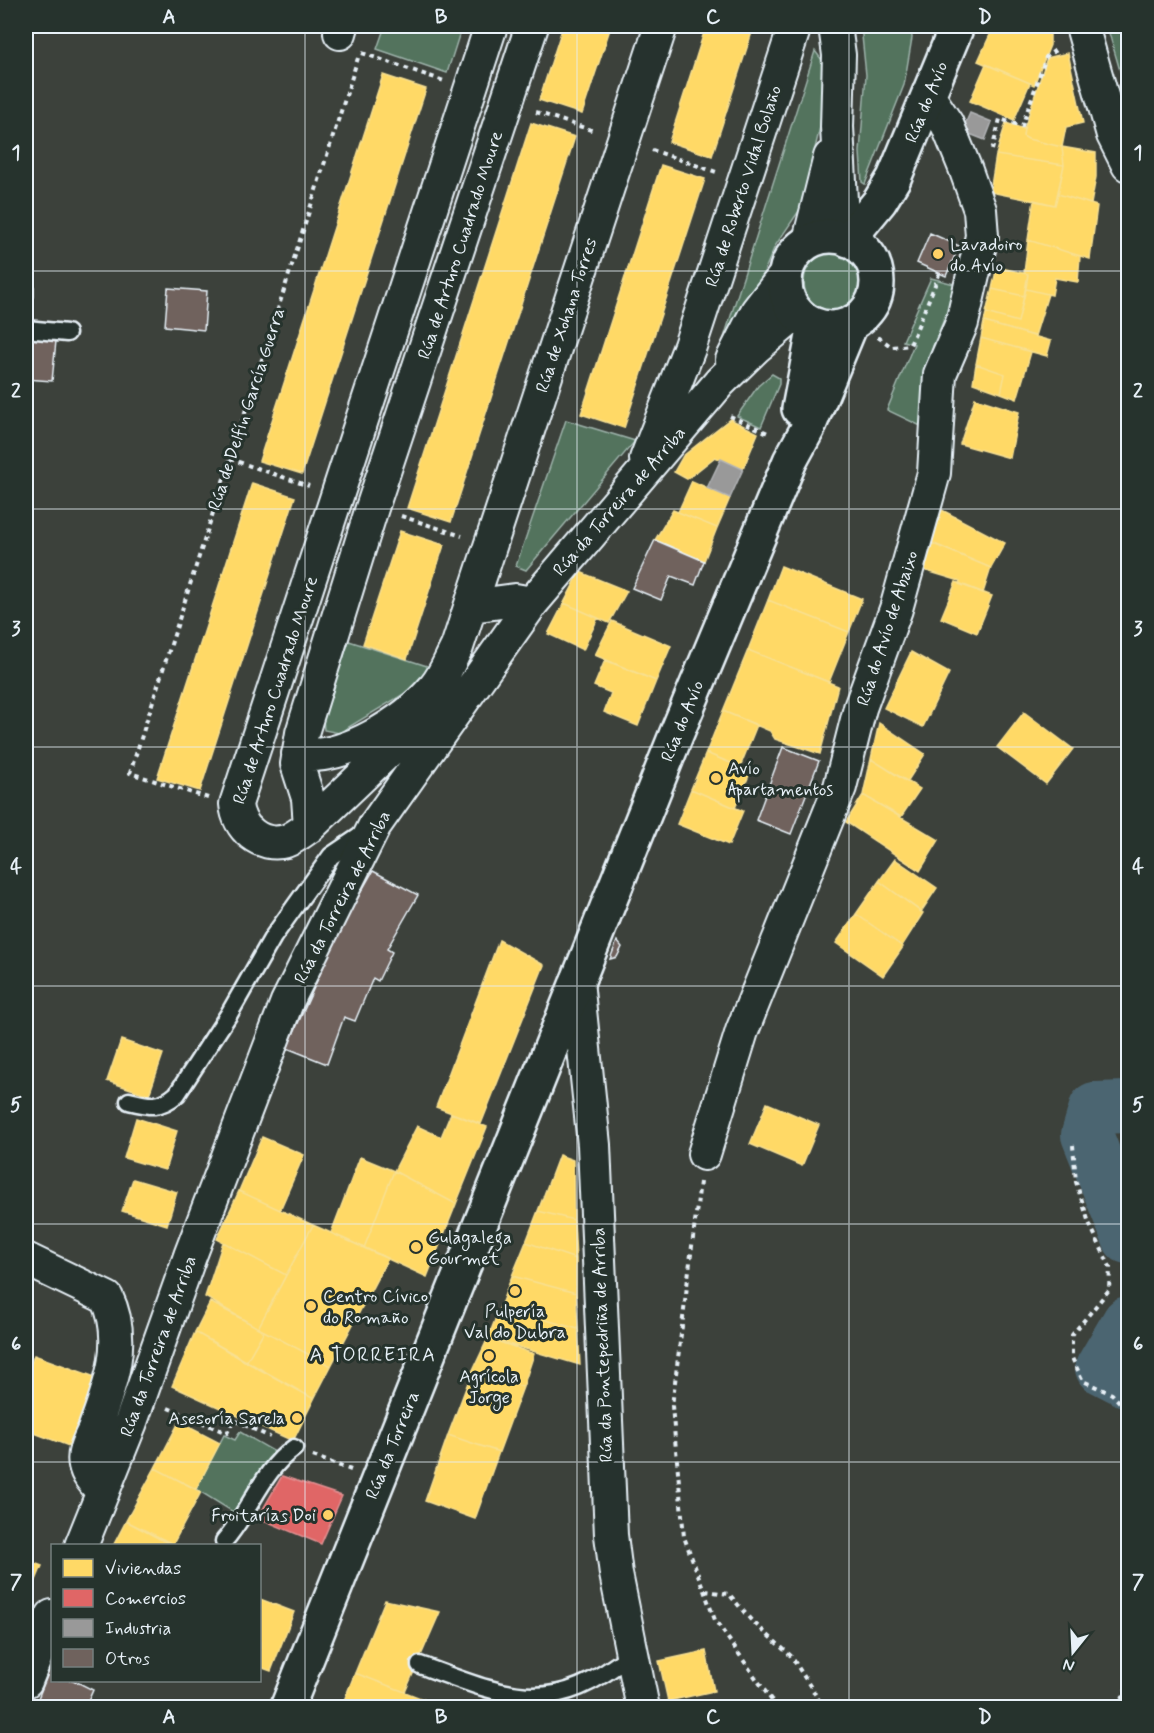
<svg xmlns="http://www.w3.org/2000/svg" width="1154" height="1733" font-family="Mynerve,sans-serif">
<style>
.green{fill:#52735d;stroke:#9db2aa;stroke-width:1.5}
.homes{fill:#ffd966;stroke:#f8e092;stroke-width:1.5}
.shops{fill:#e06666;stroke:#e29092;stroke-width:1.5}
.industry{fill:#999;stroke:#b1b3b6;stroke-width:1.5}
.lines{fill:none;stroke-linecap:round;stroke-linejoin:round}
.river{stroke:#4c6571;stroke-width:52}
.building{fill:#6f625d;stroke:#e8f1f8;stroke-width:1.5}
.lane-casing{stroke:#e8f1f8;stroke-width:21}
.street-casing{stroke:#e8f1f8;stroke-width:36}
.secondary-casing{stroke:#e8f1f8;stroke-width:38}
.path{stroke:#e8f1f8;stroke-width:4;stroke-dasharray:4.5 4.5;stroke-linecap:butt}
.lane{stroke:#26332d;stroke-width:16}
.street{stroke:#26332d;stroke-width:32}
.secondary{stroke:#26332d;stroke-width:33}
.grid{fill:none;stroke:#e8f1f8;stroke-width:1.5;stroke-opacity:0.55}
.poi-dot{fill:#ffd166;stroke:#26332d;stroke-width:2}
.labels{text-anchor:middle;stroke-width:6;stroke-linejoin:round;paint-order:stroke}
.street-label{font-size:18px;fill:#e8f1f8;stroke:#26332d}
.poi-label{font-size:18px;fill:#e8f1f8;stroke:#26332d;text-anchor:start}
.neighbourhood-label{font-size:20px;letter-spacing:1.5px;fill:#e8f1f8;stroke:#26332d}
.neatline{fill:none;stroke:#e8f1f8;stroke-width:2}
.grid-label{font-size:20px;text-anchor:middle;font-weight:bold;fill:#e8f1f8}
</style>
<rect width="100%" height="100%" fill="#3c413b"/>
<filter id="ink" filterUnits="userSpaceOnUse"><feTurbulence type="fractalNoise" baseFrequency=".0167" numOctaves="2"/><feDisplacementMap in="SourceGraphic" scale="12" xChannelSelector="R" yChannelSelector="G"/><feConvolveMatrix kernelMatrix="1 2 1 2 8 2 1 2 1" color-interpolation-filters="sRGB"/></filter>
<g filter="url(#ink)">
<!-- green -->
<path class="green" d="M385 26H462L447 73 377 49Z
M861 26H911L912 38 904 85 865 184 862 182 860 152 866 75Z
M1107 26H1128V98Z
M815 51 825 64V84L820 127 801 208 775 246 758 286 716 363Z
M804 282a29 29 0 1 1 58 0a29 29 0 1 1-58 0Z
M931 278 958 285 933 346 926 379 925 428 887 410 914 344 903 341Z
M772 374 779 378V384L761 427 737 416 758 386Z
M566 420 635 441 526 570 516 566Z
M349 641 430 667 417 686 339 733 324 730 323 718Z
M240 1432 275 1452 238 1515 196 1489 224 1435 235 1440Z"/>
<!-- homes -->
<path class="homes" d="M563 26H611L582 114 539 100Z
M706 26H754L712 156 669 142Z
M994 26 1012 29 1013 26H1050V45L1034 85 978 61Z
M1068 53 1083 123 1066 127 1062 147 1028 139 1023 136 1024 129 1047 58Z
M986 64 1030 83 1014 120 970 101Z
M383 75 426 89 302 474 259 461Z
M531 123 575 137 451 522 407 508Z
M1006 123 1024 129 1023 136 1028 139 1062 147 1064 165 996 155Z
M1062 147 1096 153V177L1091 204 1058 194 1064 165Z
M996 155 1064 165 1055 205 990 192Z
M661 165 705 179 624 428 581 414Z
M1058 194 1097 206 1090 259 1028 240 1034 200 1055 205Z
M1028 240 1080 256 1078 282 1055 278 1052 295 1026 289 1028 274 1024 273Z
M997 267 1028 274 1024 296 992 289Z
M992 289 1024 296 1018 322 986 313Z
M1026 289 1048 294 1035 336 984 322 986 313 1018 322Z
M984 322 1051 341 1047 356 981 338Z
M981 338 1031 352 1017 399 1001 393 1005 374 976 364Z
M976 364 1005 374 1001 393 973 383Z
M975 398 1019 412 1010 458 960 444Z
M730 419 758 433 743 469 715 457 687 479 674 472 683 456Z
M692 481 730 498 717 528 678 512Z
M252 483 295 497 200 791 157 778Z
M940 509 1005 543 991 568 930 542Z
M673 510 717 528 704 561 655 540Z
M400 531 444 545 407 659 363 644Z
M926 541 991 568 983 593 959 584 960 581 917 568Z
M781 566 862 599 849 632 768 600Z
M580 572 627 591 609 623 564 603Z
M956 582 992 596 977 633 941 618Z
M768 600 849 632 829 682 748 650Z
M564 603 598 618 583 650 548 634Z
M612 621 671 646 656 681 595 655Z
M748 650 838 686 820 754 775 739 770 731 723 711Z
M911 652 949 673 923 727 884 708Z
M605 660 656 681 638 726 604 712 611 693 594 686Z
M723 711 757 725 740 767 706 753Z
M1024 712 1073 749 1046 784 997 747Z
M879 723 925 754 907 782 871 759Z
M706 753 751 771 735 808 691 789Z
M871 759 920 789 901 817 863 795Z
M691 789 743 811 729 845 677 824Z
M863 795 939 840 920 871 846 822Z
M895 859 937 888 921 912 879 881Z
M879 881 923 913 902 946 856 914Z
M856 914 903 947 883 976 836 943Z
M499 940 544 965 481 1124 436 1107Z
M121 1040 163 1054 149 1095 107 1081Z
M767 1103 819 1125 802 1166 750 1144Z
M451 1113 487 1127 456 1204 394 1171 417 1126 441 1137Z
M136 1118 177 1131 165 1170 124 1158Z
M262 1137 304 1155 280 1210 239 1191Z
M559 1155 573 1160 574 1220 538 1211Z
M360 1157 394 1171 364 1248 331 1233Z
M394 1171 456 1204 427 1277 364 1248Z
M133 1179 177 1192 167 1225 122 1211Z
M239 1191 313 1225 286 1275 217 1239Z
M538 1211 574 1220 576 1259 526 1242Z
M313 1225 388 1258 331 1366 258 1328Z
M223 1242 286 1275 258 1328 205 1297Z
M526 1242 576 1259V1293L512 1276Z
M512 1276 576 1293 578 1329 500 1307Z
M210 1302 264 1331 246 1362 195 1332Z
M500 1307 578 1329 580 1365 488 1338Z
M264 1331 331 1366 314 1399 246 1362Z
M195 1332 314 1399 293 1441 172 1386Z
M488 1338 534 1354 523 1387 472 1372Z
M34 1355 95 1377 69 1446 26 1430V1408L30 1395 26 1394V1378Z
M472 1372 523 1387 499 1452 448 1435Z
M179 1422 220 1443 196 1489 155 1468Z
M448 1435 499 1452 475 1519 425 1501Z
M155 1468 201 1492 173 1544 126 1521Z
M126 1521 173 1546H113Z
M26 1560 42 1566 26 1604Z
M260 1599 294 1612 271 1671 260 1667Z
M385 1600 440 1612 405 1692 355 1673Z
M706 1651 714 1691 668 1701 659 1661Z
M355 1673 405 1692 446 1708H341Z"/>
<!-- shops -->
<path class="shops" d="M282 1476 342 1496 321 1544 258 1518Z"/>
<!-- industry -->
<path class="industry" d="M970 113 992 122 985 140 962 131Z
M721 459 743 469 730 498 707 488Z"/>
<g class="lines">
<!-- river -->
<path class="river" d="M1128 1107 1095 1108 1087 1135 1128 1238
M1128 1322 1101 1368 1128 1382"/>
</g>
<!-- building -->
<path class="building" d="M930 233 959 246 946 276 917 263Z
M26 277 34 278V297L26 296Z
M168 288 207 291 204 330 165 326Z
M26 338 56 341 52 381 26 379Z
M655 540 704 561 695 585 671 576 661 600 632 588Z
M783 747 819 761 791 834 756 820Z
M373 871 418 895 387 949 392 952 378 981 373 978 355 1021 344 1017 327 1064 287 1048 341 927Z
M617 941 622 947 617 957 610 959Z
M52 1664V1680H73L93 1690 85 1708H34Z"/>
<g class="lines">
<defs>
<path id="lane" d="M26 329 67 333
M129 1101C149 1106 160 1109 177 1094L229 1014 273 937 331 856 365 833
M224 1541C250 1512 262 1470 294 1448
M420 1665C507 1697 552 1719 631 1654"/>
<path id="street" d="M835 26 839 55 837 127 843 237
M1082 26 1113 135 1128 165
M340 33 342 26
M809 241 830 157
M732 360 757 311 785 275
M646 459 690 346 795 26
M471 606 515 600 532 603
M459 697 422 719 310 826C303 831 294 838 286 841 260 848 238 828 236 804L491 26
M298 754C343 762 406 721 434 688 444 677 450 660 457 647L661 26
M310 826 308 798 297 764 302 733 372 508 532 26
M577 981 594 1145 611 1535 616 1574 643 1708
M704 1154 742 1031 840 787 860 708 896 609 934 473 940 374 962 323 982 236 980 210 965 168 947 124 929 97
M26 1259 107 1298C128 1341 109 1389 94 1430 89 1441 82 1453 85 1465 87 1476 96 1484 103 1492
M81 1546 131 1422 190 1256 287 1002 375 825 532 603 720 382 755 348 797 313
M26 1681 52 1616"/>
<path id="secondary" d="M785 282a46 46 0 1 1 92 0a46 46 0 1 1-92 0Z
M848 240 880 201 894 178 957 26
M799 409 815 325
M287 1708 676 735 790 461 808 428 851 324"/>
</defs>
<!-- lane casing -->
<use href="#lane" class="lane-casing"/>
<!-- street casing -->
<use href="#street" class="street-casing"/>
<!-- secondary casing -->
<use href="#secondary" class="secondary-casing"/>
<!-- path -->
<path class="path" d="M362 53 444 81
M536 112 594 131
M652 150 716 172
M992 150 1000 119 1022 126 1046 57 1057 49
M878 337 892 347 910 345 939 275 944 277
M730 416 770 434
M230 459 309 486
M401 516 462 536
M208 798 130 773 358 58
M1073 1145 1076 1182 1089 1223 1110 1267 1109 1290 1072 1335V1358L1083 1381 1112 1394 1128 1411
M700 1182 672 1406 684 1537 715 1620 777 1708
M168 1408 227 1433 234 1420 270 1437
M313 1456 351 1470
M705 1591 729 1594 750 1619 791 1656 824 1708
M1118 1708 1128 1684"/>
<!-- lane -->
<use href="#lane" class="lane"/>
<!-- street -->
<use href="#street" class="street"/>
<!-- secondary -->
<use href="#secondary" class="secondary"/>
</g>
</g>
<!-- grid -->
<path class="grid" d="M305 26V1708M577 26V1708M849 26V1708M26 271H1128M26 509H1128M26 747H1128M26 986H1128M26 1224H1128M26 1462H1128"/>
<!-- markers -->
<g class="poi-dot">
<circle cx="938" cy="254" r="6"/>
<circle cx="716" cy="778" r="6"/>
<circle cx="416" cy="1247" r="6"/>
<circle cx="515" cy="1291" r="6"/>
<circle cx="311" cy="1306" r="6"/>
<circle cx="489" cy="1356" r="6"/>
<circle cx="297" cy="1418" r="6"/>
<circle cx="328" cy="1515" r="6"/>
</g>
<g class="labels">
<!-- street labels -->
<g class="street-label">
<text transform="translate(926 102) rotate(-68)" y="6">Rúa do Avío</text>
<text transform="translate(743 186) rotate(-72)" y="6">Rúa de Roberto Vidal Bolaño</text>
<text transform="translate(460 245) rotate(-72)" y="6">Rúa de Arturo Cuadrado Moure</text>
<text transform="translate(566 315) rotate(-72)" y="6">Rúa de Xohana Torres</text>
<text transform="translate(246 409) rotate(-72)" y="6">Rúa de Delfín García Guerra</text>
<text transform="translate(619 501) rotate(-49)" y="6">Rúa da Torreira de Arriba</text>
<text transform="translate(887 628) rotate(-72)" y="6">Rúa do Avío de Abaixo</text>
<text transform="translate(275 690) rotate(-72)" y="6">Rúa de Arturo Cuadrado Moure</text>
<text transform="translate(682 721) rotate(-68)" y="6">Rúa do Avío</text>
<text transform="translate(342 897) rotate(-63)" y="6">Rúa da Torreira de Arriba</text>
<text transform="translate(602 1345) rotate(-92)" y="6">Rúa da Pontepedriña de Arriba</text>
<text transform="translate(158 1346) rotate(-70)" y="6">Rúa da Torreira de Arriba</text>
<text transform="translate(392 1445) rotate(-68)" y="6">Rúa da Torreira</text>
</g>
<!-- poi labels -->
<g class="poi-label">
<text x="950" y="250">Lavadoiro<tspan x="950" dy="21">do Avío</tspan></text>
<text x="728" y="774">Avío<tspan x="728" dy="21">Apartamentos</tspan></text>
<text x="428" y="1243">Gulagalega<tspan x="428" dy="21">Gourmet</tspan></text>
<text x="323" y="1302">Centro Cívico<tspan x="323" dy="21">do Romaño</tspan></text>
<text x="515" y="1317" text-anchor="middle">Pulpería<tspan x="515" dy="21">Val do Dubra</tspan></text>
<text x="489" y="1382" text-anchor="middle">Agrícola<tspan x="489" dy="21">Jorge</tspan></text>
<text x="285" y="1424" text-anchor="end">Asesoría Sarela</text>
<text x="316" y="1521" text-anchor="end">Froitarías Doi</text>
</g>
<!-- neighbourhood labels -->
<g class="neighbourhood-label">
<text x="373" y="1361">A TORREIRA</text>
</g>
</g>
<!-- margin -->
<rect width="1154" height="1733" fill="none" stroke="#26332d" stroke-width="66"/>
<!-- legend -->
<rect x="51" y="1544" width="210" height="138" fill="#26332d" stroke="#747f7e" stroke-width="1.5"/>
<rect x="63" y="1559" width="30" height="18" fill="#ffd966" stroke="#747f7e" stroke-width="1.5"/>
<text x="105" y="1574" font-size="18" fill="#e8f1f8">Viviendas</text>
<rect x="63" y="1589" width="30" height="18" fill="#e06666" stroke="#747f7e" stroke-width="1.5"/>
<text x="105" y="1604" font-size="18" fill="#e8f1f8">Comercios</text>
<rect x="63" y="1619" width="30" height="18" fill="#999999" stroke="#747f7e" stroke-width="1.5"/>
<text x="105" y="1634" font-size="18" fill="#e8f1f8">Industria</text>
<rect x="63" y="1649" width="30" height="18" fill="#6f625d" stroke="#747f7e" stroke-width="1.5"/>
<text x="105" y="1664" font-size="18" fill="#e8f1f8">Otros</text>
<!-- north arrow -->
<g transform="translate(1073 1652) rotate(198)" stroke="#26332d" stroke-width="4.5" paint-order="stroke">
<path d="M0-4.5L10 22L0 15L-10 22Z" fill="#e8f1f8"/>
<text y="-9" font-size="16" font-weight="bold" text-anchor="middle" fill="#e8f1f8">N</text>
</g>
<rect x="33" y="33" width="1088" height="1667" class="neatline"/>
<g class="grid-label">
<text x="169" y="23">A</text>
<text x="441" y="23">B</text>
<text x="713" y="23">C</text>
<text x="985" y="23">D</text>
<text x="16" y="159">1</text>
<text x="1138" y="159">1</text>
<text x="16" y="397">2</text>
<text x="1138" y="397">2</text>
<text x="16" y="635">3</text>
<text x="1138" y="635">3</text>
<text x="16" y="873">4</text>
<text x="1138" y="873">4</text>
<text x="16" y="1111">5</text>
<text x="1138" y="1111">5</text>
<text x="16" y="1350">6</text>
<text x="1138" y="1350">6</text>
<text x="16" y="1588">7</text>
<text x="1138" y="1588">7</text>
<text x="169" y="1723">A</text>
<text x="441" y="1723">B</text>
<text x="713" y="1723">C</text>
<text x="985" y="1723">D</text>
</g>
</svg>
